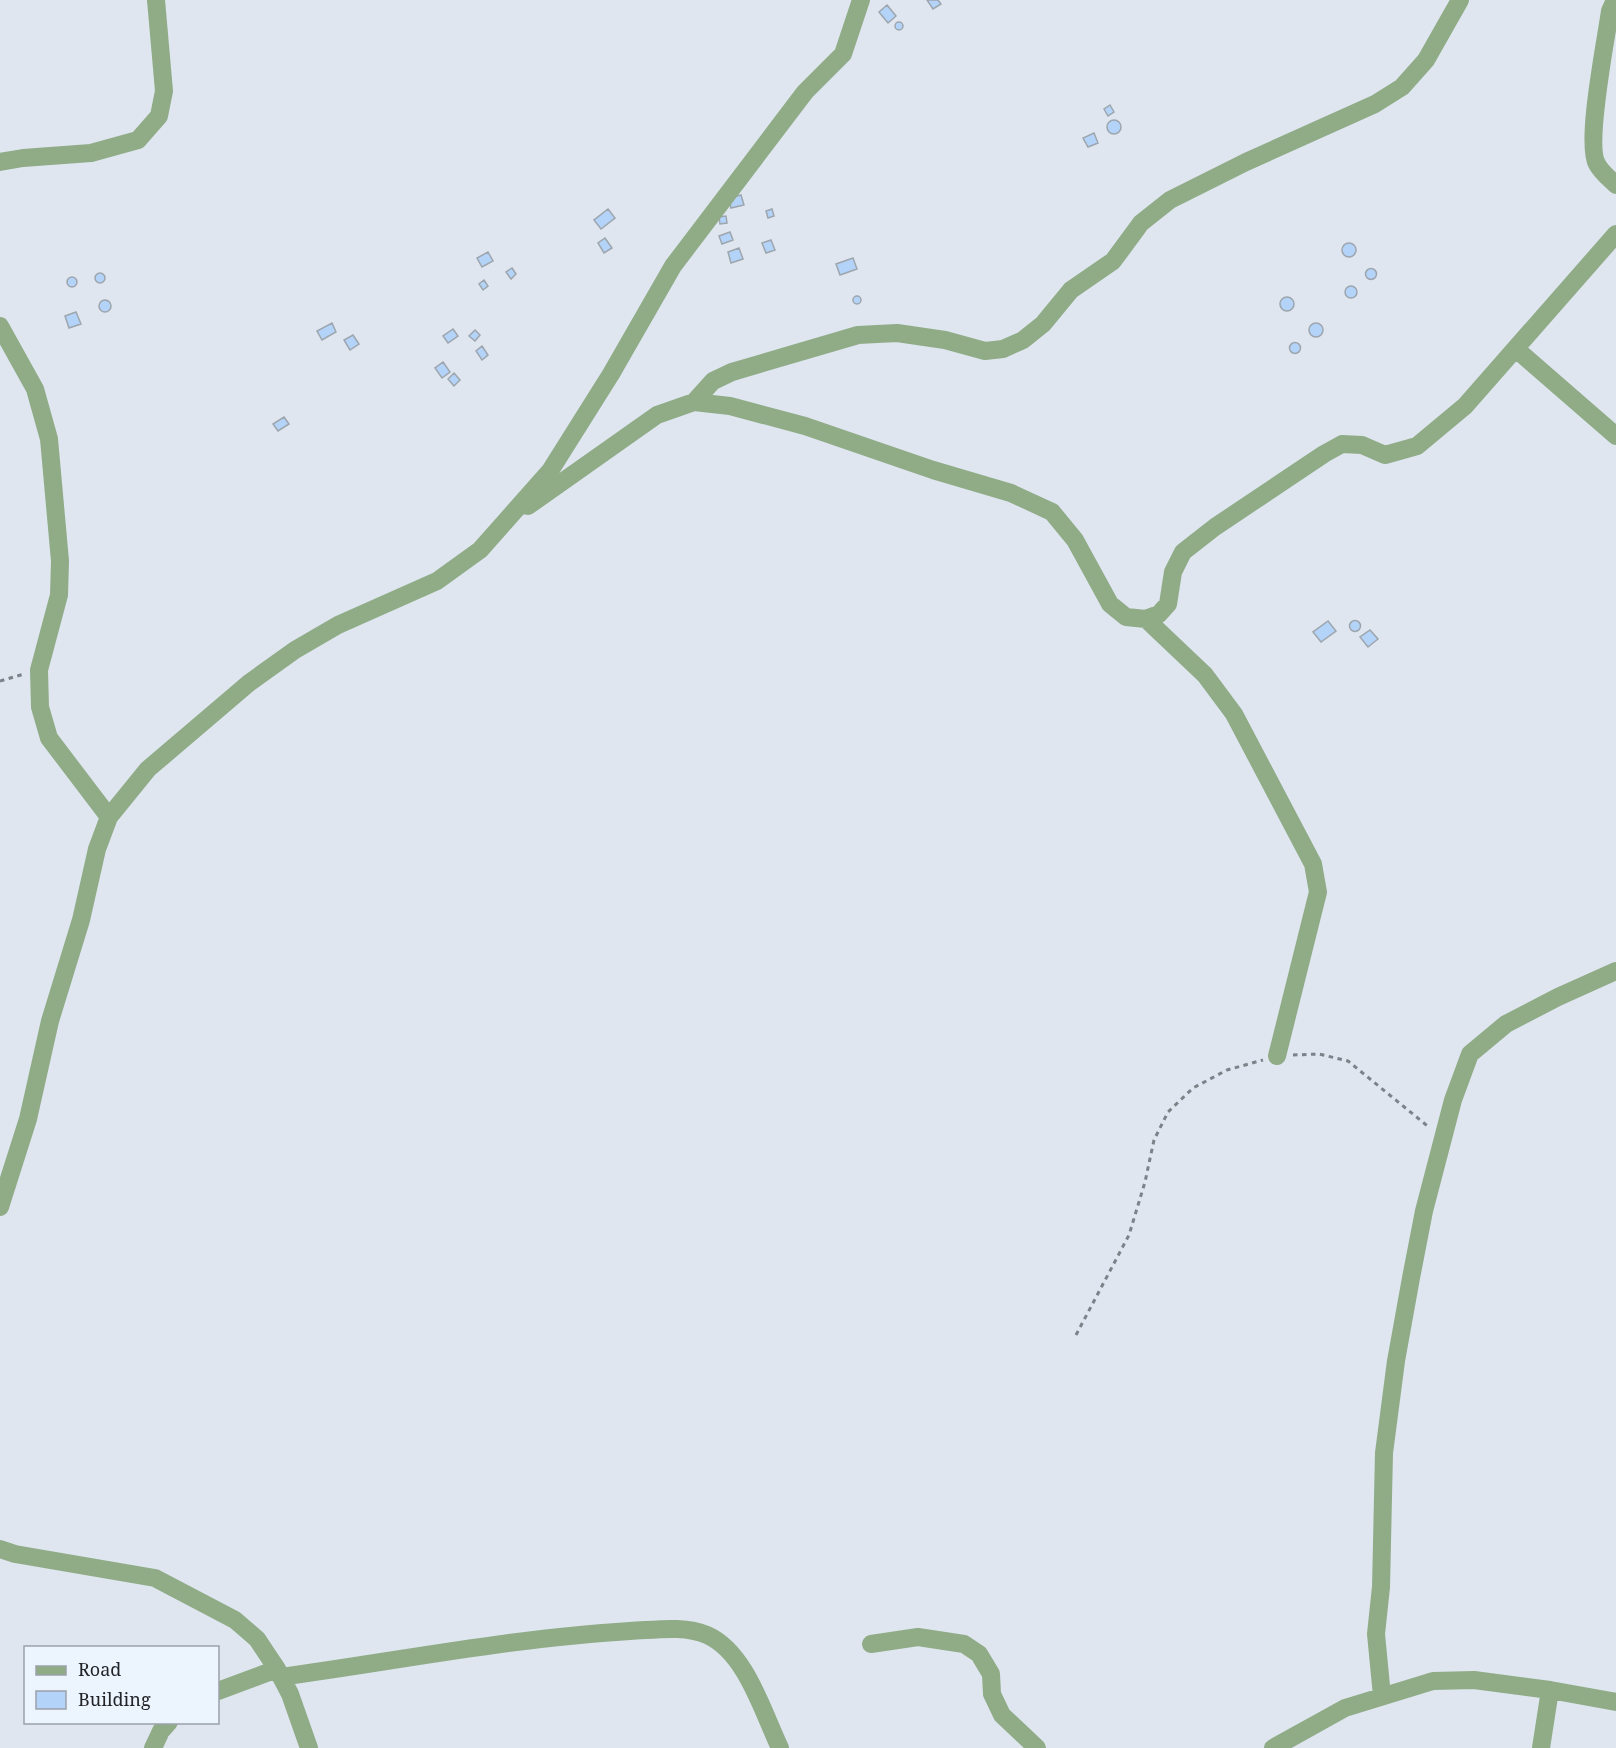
<svg xmlns="http://www.w3.org/2000/svg" width="1616" height="1748" font-family="'Noto Serif',serif">
<style>
.building{fill:#b4d3f8;stroke:#9da5ad;stroke-width:1.5}
.lines{fill:none;stroke-linecap:round;stroke-linejoin:round}
.path{stroke:#7d8188;stroke-width:3;stroke-dasharray:4.5 4.5;stroke-linecap:butt}
.minor{stroke:#8fac87;stroke-width:18}
</style>
<rect width="100%" height="100%" fill="#dfe6f0"/>
<!-- building -->
<path class="building" d="M927 0H938L941 4 933 9Z
M887 5 896 16 888 23 879 12Z
M895 26a4 4 0 1 1 8 0a4 4 0 1 1-8 0Z
M1110 105 1114 112 1108 116 1104 109Z
M1107 127a7 7 0 1 1 14 0a7 7 0 1 1-14 0Z
M1094 133 1098 143 1088 147 1083 138Z
M741 195 744 205 731 208 729 198Z
M608 209 615 218 601 229 594 220Z
M772 209 774 216 768 218 766 211Z
M726 216 727 223 720 224 719 217Z
M730 232 733 240 722 244 719 236Z
M605 238 612 248 604 253 598 243Z
M771 240 775 250 766 253 762 243Z
M1342 250a7 7 0 1 1 14 0a7 7 0 1 1-14 0Z
M739 248 743 259 731 263 728 252Z
M488 252 493 261 482 267 477 258Z
M853 258 857 269 840 275 836 264Z
M512 268 516 274 511 279 506 272Z
M1365.5 274a5.5 5.5 0 1 1 11 0a5.5 5.5 0 1 1-11 0Z
M95 278a5 5 0 1 1 10 0a5 5 0 1 1-10 0Z
M67 282a5 5 0 1 1 10 0a5 5 0 1 1-10 0Z
M484 280 488 286 483 290 479 284Z
M1345 292a6 6 0 1 1 12 0a6 6 0 1 1-12 0Z
M853 300a4 4 0 1 1 8 0a4 4 0 1 1-8 0Z
M1280 304a7 7 0 1 1 14 0a7 7 0 1 1-14 0Z
M99 306a6 6 0 1 1 12 0a6 6 0 1 1-12 0Z
M76 312 81 324 69 328 65 316Z
M332 323 336 332 322 340 317 331Z
M1309 330a7 7 0 1 1 14 0a7 7 0 1 1-14 0Z
M453 329 458 336 448 343 443 336Z
M475 330 480 335 475 341 469 336Z
M353 335 359 344 350 350 344 340Z
M1289.5 348a5.5 5.5 0 1 1 11 0a5.5 5.5 0 1 1-11 0Z
M482 346 488 355 482 360 476 351Z
M443 362 450 372 442 378 435 368Z
M454 373 460 380 454 386 448 379Z
M284 417 289 424 278 431 273 424Z
M1349.5 626a5.5 5.5 0 1 1 11 0a5.5 5.5 0 1 1-11 0Z
M1328 621 1336 631 1321 642 1313 632Z
M1370 630 1378 639 1368 647 1360 637Z"/>
<g class="lines">
<!-- path -->
<path class="path" d="M0 681 24 674
M1293 1055 1319 1054 1348 1061 1430 1128
M1076 1335 1129 1235 1145 1182 1154 1140 1168 1112 1193 1088 1227 1070 1263 1060"/>
<!-- minor -->
<path class="minor" d="M1615 0 1610 11C1606 40 1585 144 1597 164 1601 172 1610 179 1616 185
M0 162 23 158 91 153 138 140 159 116 164 91 156 0
M0 326 35 389 49 439 60 561 59 595 39 670 40 707 49 738 109 817
M1516 349 1616 436
M694 402 713 381 732 372 858 335 897 333 945 340 985 351 1003 349 1023 340 1043 324 1071 290 1113 261 1141 223 1170 200 1246 162 1375 104 1402 87 1426 60 1460 0
M528 506 657 415 694 402 730 406 805 426 933 470 1011 493 1052 512 1075 540 1110 604 1126 617 1146 619 1159 614 1168 604 1173 572 1183 552 1215 527 1324 454 1342 444 1362 445 1385 455 1417 446 1465 406 1616 234
M1146 619 1205 675 1234 714 1313 864 1318 892 1277 1056
M0 1207 28 1119 50 1021 81 920 97 849 109 817 148 769 249 683 295 650 338 625 437 581 480 550 550 471 611 374 673 266 805 92 843 54 861 0
M0 1549 15 1554 155 1578 235 1620 257 1639 277 1669 290 1694 309 1748
M871 1644 918 1637 964 1644 979 1654 991 1674 992 1694 1002 1715 1037 1748
M281 1677C397 1661 513 1638 630 1631 655 1630 684 1625 707 1635 746 1652 763 1713 780 1748
M218 1691 277 1669
M1382 1696 1376 1634 1381 1587 1384 1453 1396 1361 1411 1278 1424 1211 1453 1100 1470 1054 1506 1024 1558 997 1616 971
M153 1748 161 1731 169 1722
M1273 1748 1345 1708 1433 1681 1474 1680 1550 1690 1616 1702
M1541 1748 1550 1690"/>
</g>
<!-- legend -->
<rect x="24" y="1646" width="195" height="78" fill="#ecf4fd" stroke="#9ba1a8" stroke-width="1.5"/>
<rect x="36" y="1666" width="30" height="9" fill="#8fac87" stroke="#9ba1a8" stroke-width="1.5"/>
<text x="78" y="1676" font-size="18" fill="#222428">Road</text>
<rect x="36" y="1691" width="30" height="18" fill="#b4d3f8" stroke="#9ba1a8" stroke-width="1.5"/>
<text x="78" y="1706" font-size="18" fill="#222428">Building</text>
</svg>
